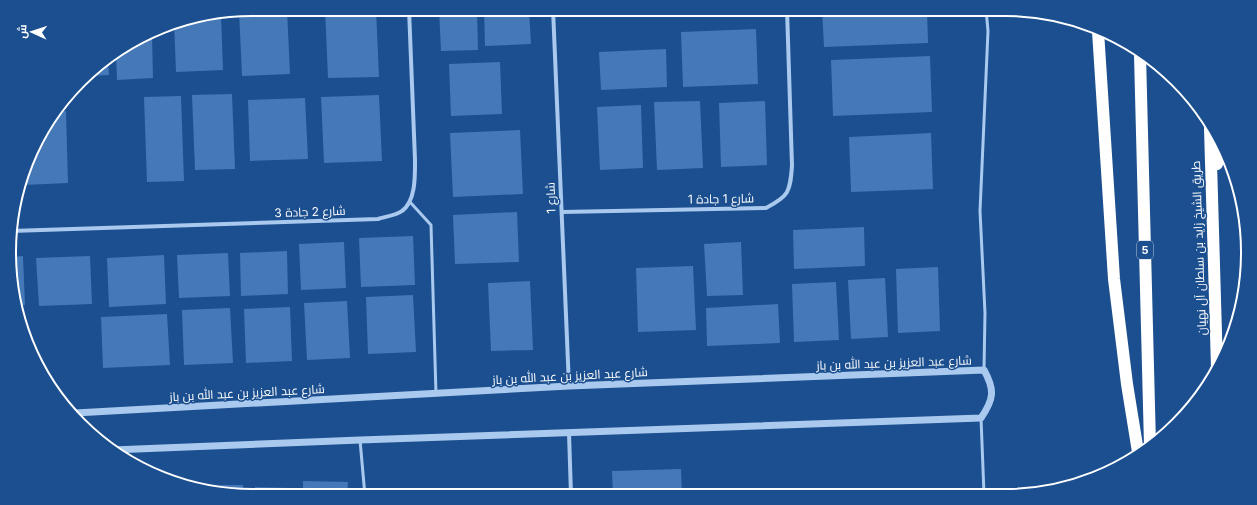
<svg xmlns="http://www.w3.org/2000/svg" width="1257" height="505" font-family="Inter,Cairo,sans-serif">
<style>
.building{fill:#4478b7}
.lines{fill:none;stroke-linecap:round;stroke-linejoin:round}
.service{stroke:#a9c9ee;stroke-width:3}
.minor{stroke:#a9c9ee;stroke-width:4}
.tertiary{stroke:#a9c9ee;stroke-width:7}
.motorway{stroke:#fff;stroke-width:12}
.labels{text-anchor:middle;stroke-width:3;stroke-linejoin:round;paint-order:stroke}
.shield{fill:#1b4f8f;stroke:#bbcadd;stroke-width:1}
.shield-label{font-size:11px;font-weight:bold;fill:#fff}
.street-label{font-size:12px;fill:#fff;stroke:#1b4f8f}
.rim{fill:none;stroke:#fff;stroke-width:2}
</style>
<rect width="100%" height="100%" fill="#1b4f8f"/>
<!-- building -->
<path class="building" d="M253 9H287L290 74 242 76 239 11Z
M325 9H376L379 77 328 78Z
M439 9H477L478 50 441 51Z
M484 9H529L531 44 485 46Z
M822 9H927L928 43 824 47Z
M221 14 223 70 176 72 174 22Z
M756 29 758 84 683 87 681 32Z
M152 35 153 78 117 80 116 56Z
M666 49 667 87 601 90 599 52Z
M930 56 932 112 833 116 831 60Z
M108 60 109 75 87 76 92 69Z
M500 62 502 114 451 116 449 64Z
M232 94 235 169 195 170 192 95Z
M379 95 382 161 324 163 321 97Z
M181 96 184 181 147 182 144 97Z
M305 98 308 159 250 161 248 100Z
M700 101 703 168 657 170 654 102Z
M765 101 767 165 721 167 719 103Z
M641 105 643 168 600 170 597 107Z
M66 111 68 183 23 185 42 131 57 112Z
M520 130 523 194 453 197 450 133Z
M931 133 933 189 851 192 849 137Z
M517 212 519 262 455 264 453 215Z
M864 227 865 266 794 269 793 230Z
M413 236 415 285 361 287 359 238Z
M344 242 346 288 301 290 299 244Z
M741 242 743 295 707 296 704 244Z
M287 251 288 294 241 296 240 253Z
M228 253 230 296 179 298 177 255Z
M164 255 166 304 109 307 107 258Z
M23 256 25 305 16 306 14 300 12 257Z
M90 256 92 304 39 306 36 258Z
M693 266 696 330 638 332 636 268Z
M938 267 940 331 898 333 896 269Z
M885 278 888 337 851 339 848 280Z
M530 281 533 350 491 351 488 283Z
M836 282 839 340 794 342 792 284Z
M413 295 416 352 368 354 366 297Z
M347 301 350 358 307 360 304 303Z
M778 304 780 343 707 346 706 308Z
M290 307 292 361 246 363 244 309Z
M230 308 233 363 184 365 182 310Z
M167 314 170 365 103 368 101 317Z
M681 469 682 495H613L612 471Z
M303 481 348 482 347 496H303Z
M199 485H243V494L199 487Z
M255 487 291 488V496H255Z"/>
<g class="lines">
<!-- service -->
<path class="service" d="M410 202 431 225 436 394
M984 369 985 313 980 211 988 31 986 9
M981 418 984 494
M360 440 365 496"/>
<!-- minor -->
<path class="minor" d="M553 9 569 386
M562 212 766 208C789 196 790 192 792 166L787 9
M11 231 378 219C384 217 397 215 402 211 416 201 415 175 415 160L409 9
M569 433 571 495"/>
<!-- tertiary -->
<path class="tertiary" d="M75 413 569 386 984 370C995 390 994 399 981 418L360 440 112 450"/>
<!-- motorway -->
<path class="motorway" d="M1098 31 1114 279 1127 384 1138 452
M1140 55 1150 445
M1210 128 1217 368
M1217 164 1220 140"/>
</g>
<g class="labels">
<!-- shield labels -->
<rect class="shield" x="1137" y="241" width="16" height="18" rx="3"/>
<g class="shield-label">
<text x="1145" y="254">5</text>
</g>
<!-- street labels -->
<g class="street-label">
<text transform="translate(551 198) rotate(-92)" y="4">شارع 1</text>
<text transform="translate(721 199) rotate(-1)" y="4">شارع 1 جادة 1</text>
<text transform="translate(310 212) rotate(-2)" y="4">شارع 2 جادة 3</text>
<text transform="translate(1199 248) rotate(-92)" y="4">طريق الشيخ زايد بن سلطان آل نهيان</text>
<text transform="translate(894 363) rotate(-2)" y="4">شارع عبد العزيز بن عبد الله بن باز</text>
<text transform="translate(570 376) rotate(-3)" y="4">شارع عبد العزيز بن عبد الله بن باز</text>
<text transform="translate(247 393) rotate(-3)" y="4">شارع عبد العزيز بن عبد الله بن باز</text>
</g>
</g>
<!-- crop -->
<path d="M0 0H1257V505H0ZM252 16H1005A236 236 0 0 1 1241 252V253A236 236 0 0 1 1005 489H252A236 236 0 0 1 16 253V252A236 236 0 0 1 252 16Z" fill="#1b4f8f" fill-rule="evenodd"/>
<path class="rim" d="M252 16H1005A236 236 0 0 1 1241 252V253A236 236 0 0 1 1005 489H252A236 236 0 0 1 16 253V252A236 236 0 0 1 252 16Z"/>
<!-- north arrow -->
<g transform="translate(32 32) rotate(273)" stroke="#1b4f8f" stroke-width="3" paint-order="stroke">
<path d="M0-3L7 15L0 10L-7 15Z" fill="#ffffff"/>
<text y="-6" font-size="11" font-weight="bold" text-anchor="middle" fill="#ffffff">ش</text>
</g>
</svg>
